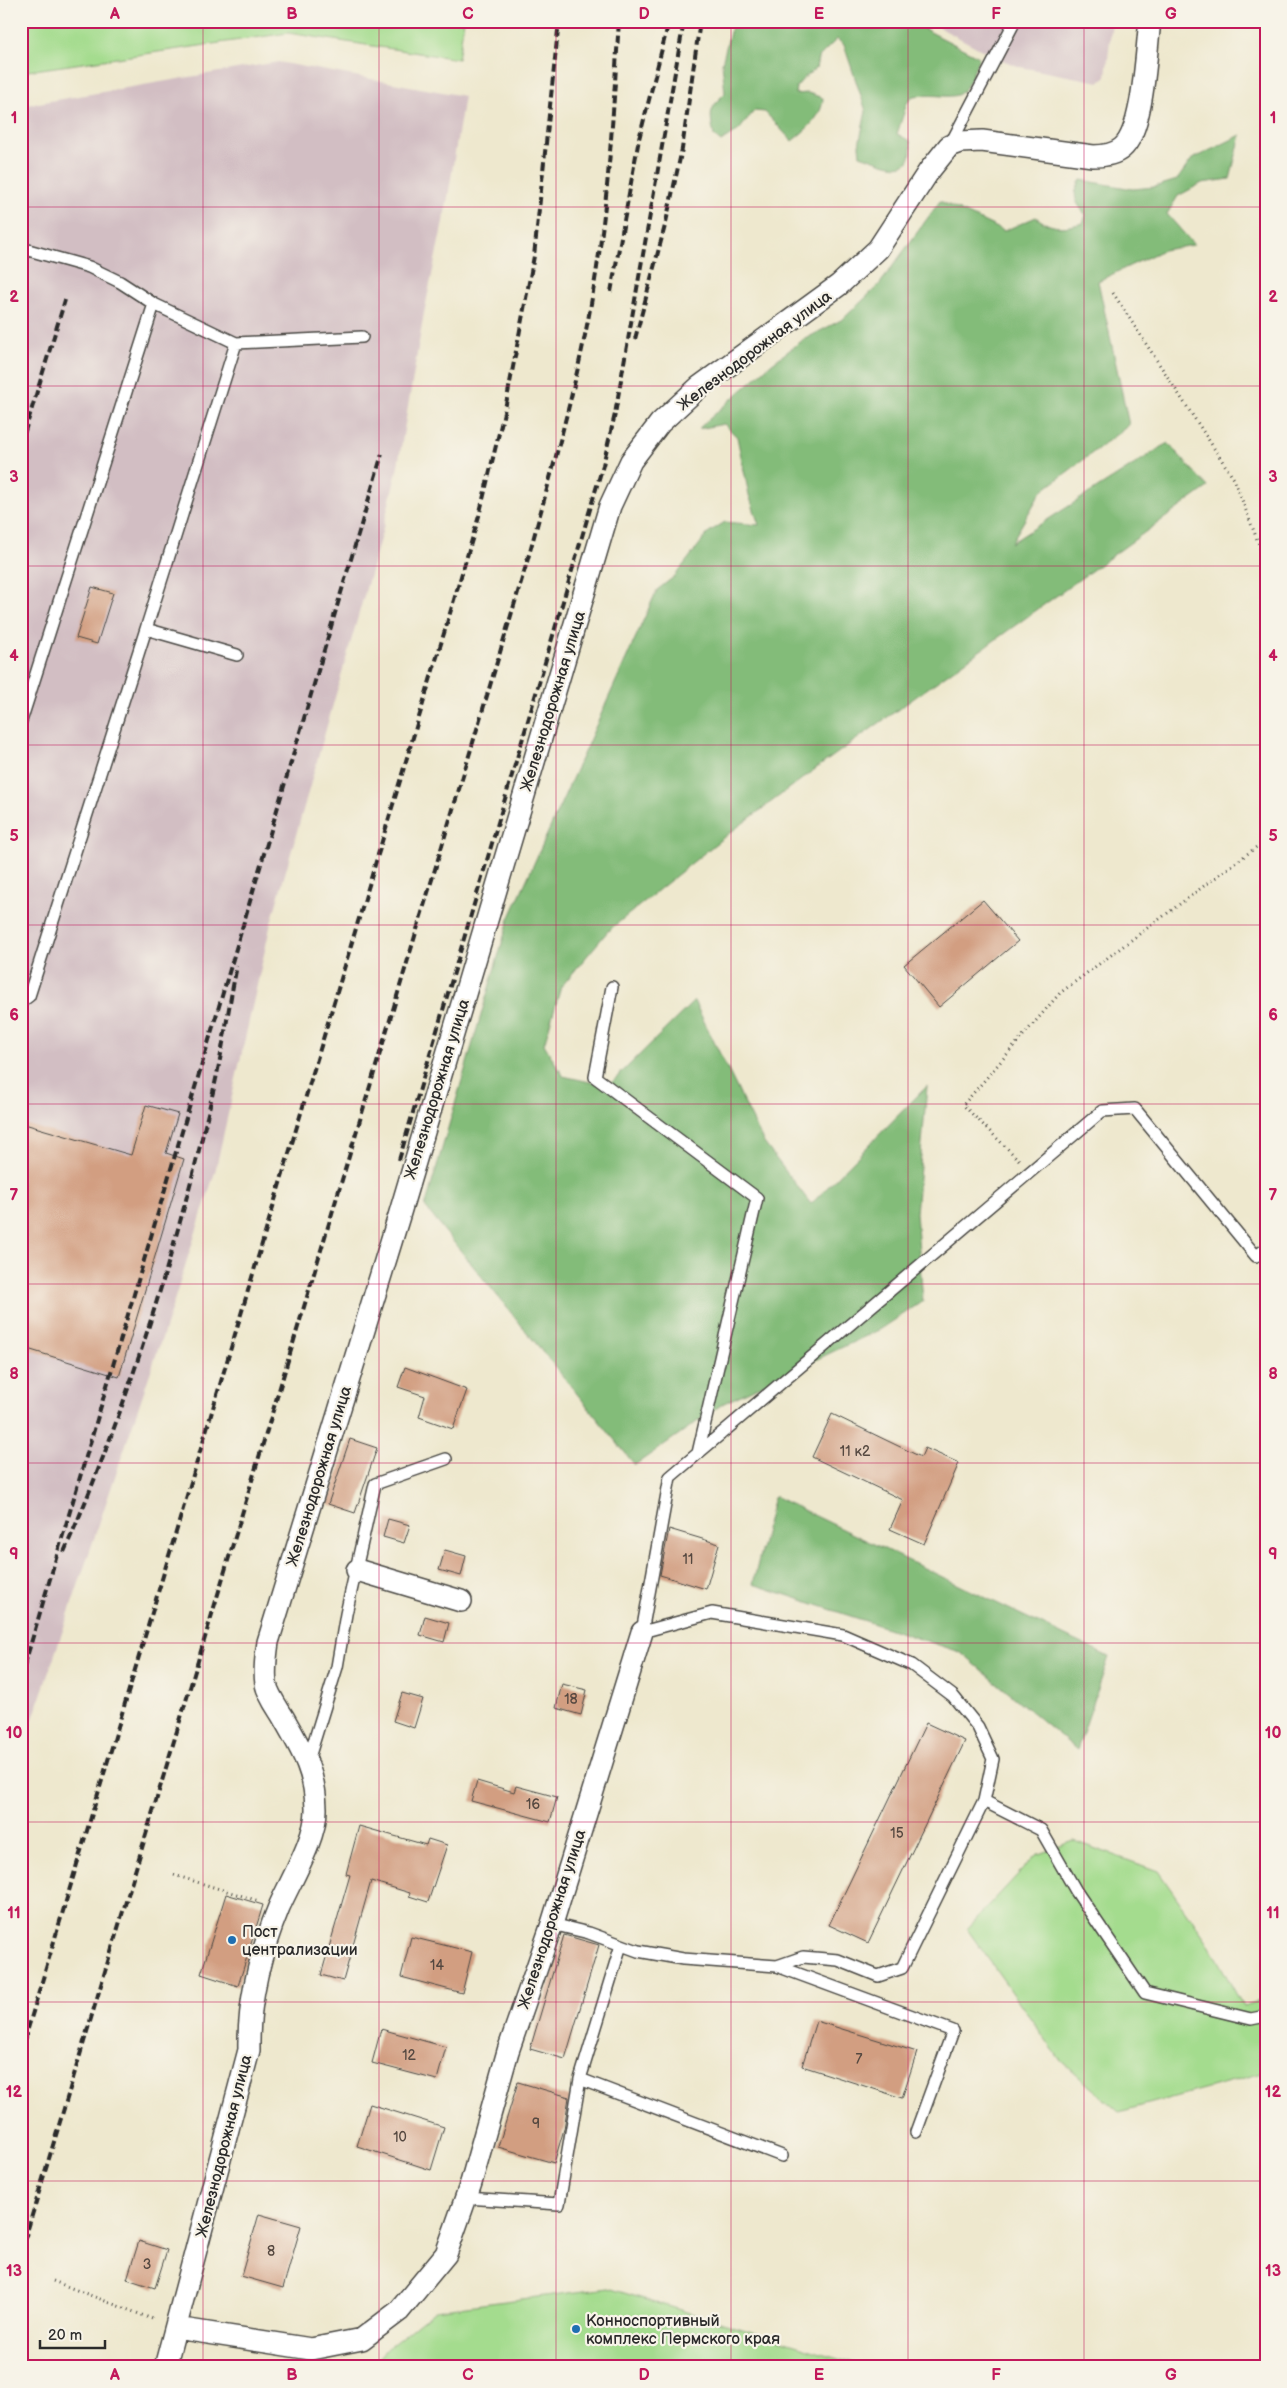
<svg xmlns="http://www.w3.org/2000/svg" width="1287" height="2388" font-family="'Balsamiq Sans',sans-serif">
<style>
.industrial{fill:#d2bec3}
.green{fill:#a4dc8e;stroke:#68845c}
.forest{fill:#83bc79;stroke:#577452}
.building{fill:#d29e81}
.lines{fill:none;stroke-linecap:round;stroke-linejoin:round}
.service-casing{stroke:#484743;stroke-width:14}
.minor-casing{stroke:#484743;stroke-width:24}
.path{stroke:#484743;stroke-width:3;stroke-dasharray:1 4;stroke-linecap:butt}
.service{stroke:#fff;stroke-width:11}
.minor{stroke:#fff;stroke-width:21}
.rail{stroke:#2b2b2b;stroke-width:4;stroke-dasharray:8 4;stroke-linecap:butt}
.grid{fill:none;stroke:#c2185b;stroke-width:1;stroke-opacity:0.55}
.poi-dot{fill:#1f6fb2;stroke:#f7f3e8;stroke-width:2}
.labels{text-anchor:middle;stroke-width:4.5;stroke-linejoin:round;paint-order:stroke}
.number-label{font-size:14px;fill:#554840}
.street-label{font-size:16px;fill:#2b2b2b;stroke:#f7f3e8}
.poi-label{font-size:16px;fill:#2b2b2b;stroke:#f7f3e8;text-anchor:start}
.neatline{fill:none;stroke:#c2185b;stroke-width:2}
.grid-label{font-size:16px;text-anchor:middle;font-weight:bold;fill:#c2185b}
</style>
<rect width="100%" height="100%" fill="#f7f3e8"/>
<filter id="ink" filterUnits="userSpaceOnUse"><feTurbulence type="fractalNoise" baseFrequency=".02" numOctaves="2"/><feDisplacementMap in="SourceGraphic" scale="10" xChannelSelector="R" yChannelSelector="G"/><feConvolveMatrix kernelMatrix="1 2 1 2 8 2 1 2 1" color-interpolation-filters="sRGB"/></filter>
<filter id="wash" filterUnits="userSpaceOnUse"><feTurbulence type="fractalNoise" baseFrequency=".0096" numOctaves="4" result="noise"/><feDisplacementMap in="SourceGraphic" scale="20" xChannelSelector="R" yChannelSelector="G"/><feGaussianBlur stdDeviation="1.12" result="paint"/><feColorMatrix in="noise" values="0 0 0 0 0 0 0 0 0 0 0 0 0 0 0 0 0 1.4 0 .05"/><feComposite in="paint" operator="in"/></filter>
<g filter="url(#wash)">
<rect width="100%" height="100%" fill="#eee8ce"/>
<!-- industrial -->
<path class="industrial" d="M927 21H1112L1106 76 1099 82 1020 67 997 58Z
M278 62 464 96 447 203 424 313 397 471 382 532 271 923 215 1172 166 1326 21 1754V106Z"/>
<!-- green -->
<path class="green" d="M21 21H464L458 59 288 33 21 72Z
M1074 1841 1158 1871 1207 1941 1243 2006 1266 1999V2072L1119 2112 1061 2061 967 1929 1036 1855Z
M608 2288 867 2367H371L388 2348 435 2310Z"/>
<!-- forest -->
<path class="forest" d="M733 21H909L979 57C960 111 959 92 913 96L907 103 897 134 910 141C917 181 882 162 860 155L859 145 866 111 844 45 837 39 818 58 816 68 803 79 796 87 795 94 808 93 823 98C822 117 807 129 792 141L765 112 754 111 739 130 721 142 714 136C710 113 708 110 725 93L722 63Z
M1241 135 1230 179 1202 183 1178 196 1167 214 1194 245 1163 250 1098 281 1129 425 1041 492 1011 543 1168 443 1208 487 818 767 719 841 608 931 561 987 544 1044 563 1076 608 1086 694 1001 764 1143 811 1204 927 1086 916 1213 923 1301 881 1329 724 1403 635 1465 425 1207 509 919 657 590 675 576 709 532 725 522 759 525 749 495 737 437 724 424 698 429 771 364 803 340 843 319 879 285 940 201 1004 231 1036 217C1052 230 1064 228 1083 223L1086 215C1075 202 1071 195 1081 180L1133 189 1154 187 1177 180 1192 159Z
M774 1496 1109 1657 1077 1750 960 1652 753 1584Z"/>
<g id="blocks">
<!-- building -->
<path class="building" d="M92 587 113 593 97 644 76 638Z
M983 900 1018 941 939 1007 904 965Z
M146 1105 178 1114 166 1153 184 1159 119 1377 21 1347V1123L131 1155Z
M405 1367 467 1390 453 1429 419 1417 425 1396 398 1387Z
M832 1414 921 1457 925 1448 959 1463 924 1544 890 1529 903 1500 812 1457Z
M350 1439 377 1448 355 1513 328 1504Z
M388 1519 410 1525 404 1543 383 1537Z
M669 1529 719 1544 706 1589 660 1575Z
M445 1550 466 1556 461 1576 439 1570Z
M425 1616 449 1623 444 1642 420 1635Z
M562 1684 587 1690 581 1715 556 1708Z
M402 1693 423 1699 414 1728 393 1721Z
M926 1723 965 1741 868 1943 829 1925Z
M477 1781 514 1792 516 1786 557 1797 550 1822 471 1801Z
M359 1826 426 1845 428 1839 447 1845 428 1902 409 1896 410 1893 371 1881 343 1981 321 1975 350 1875 346 1874Z
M226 1894 263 1905 238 1986 201 1974Z
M564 1935 599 1945 565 2059 530 2049Z
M411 1937 472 1952 462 1993 401 1977Z
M816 2021 917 2052 902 2098 802 2066Z
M381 2029 446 2047 437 2080 372 2063Z
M518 2082 569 2097 564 2129 554 2163 498 2147Z
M370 2104 444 2127 431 2170 357 2146Z
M259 2214 301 2226 283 2288 241 2276Z
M139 2241 167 2250 155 2288 127 2279Z"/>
</g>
</g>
<g filter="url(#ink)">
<use href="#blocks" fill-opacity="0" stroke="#484743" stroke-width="1"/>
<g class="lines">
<defs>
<path id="service" d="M950 145 1015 21
M21 248 89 267 120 282 154 304
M146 629 236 343
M21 721 154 304 236 343 362 337
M612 987 595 1077 757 1198 698 1453
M21 1002 29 996 146 629 237 655
M308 1761 337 1667 346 1614 375 1484 446 1459
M984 1801 1041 1830 1076 1891 1145 1993 1251 2019 1266 2016
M552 1924 589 1933 638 1951 683 1959 777 1966 803 1957 838 1960 878 1976 902 1968 984 1801 993 1759 978 1727 953 1696 912 1665 843 1635 712 1613 642 1632 670 1477 1102 1111 1135 1109 1256 1256 1266 1249
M777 1966 953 2031 916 2132
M580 2079 782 2156
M466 2198 559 2204 580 2079 621 1945"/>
<path id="minor" d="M357 1570 461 1601
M176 2328 311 2349 362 2339 399 2311 446 2254 471 2183 508 2051 552 1924 642 1632
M165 2367 249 2050C248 2000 260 1953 279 1907 291 1880 317 1837 316 1808 315 1770 301 1749 283 1717 277 1707 268 1695 266 1684 264 1670 266 1656 268 1642L399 1216 610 506 631 461 660 423 699 387 839 285 878 249 929 171 949 146 960 142 982 141 1093 156C1103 156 1114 155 1122 148 1144 130 1146 50 1150 21"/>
</defs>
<!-- service casing -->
<use href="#service" class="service-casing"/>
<!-- minor casing -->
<use href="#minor" class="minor-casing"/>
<!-- path -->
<path class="path" d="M1113 293 1234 479 1266 563
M1019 1160 963 1105 1060 993 1266 840
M174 1875 259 1901
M53 2281 155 2320"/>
<!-- service -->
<use href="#service" class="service"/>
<!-- minor -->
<use href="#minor" class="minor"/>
<!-- rail -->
<path class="rail" d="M611 292 639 139 669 21
M635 339 666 222 682 149 700 21
M21 444 65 300
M399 1160 603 465 615 414 684 21
M64 1552C128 1407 177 1247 213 1092 223 1051 228 1008 237 966
M21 1677 382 454
M21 2052 479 516 506 404 534 256 559 21
M21 2252 527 562C552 470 579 379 594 286 609 198 613 109 619 21"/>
</g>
</g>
<!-- grid -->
<path class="grid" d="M203 21V2367M379 21V2367M556 21V2367M731 21V2367M908 21V2367M1084 21V2367M21 207H1266M21 386H1266M21 566H1266M21 745H1266M21 925H1266M21 1104H1266M21 1284H1266M21 1463H1266M21 1643H1266M21 1822H1266M21 2002H1266M21 2181H1266"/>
<!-- markers -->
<g class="poi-dot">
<circle cx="232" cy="1940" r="5"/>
<circle cx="576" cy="2329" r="5"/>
</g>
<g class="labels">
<!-- number labels -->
<g class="number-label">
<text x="855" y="1456">11 к2</text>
<text x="688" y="1564">11</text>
<text x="571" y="1704">18</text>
<text x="533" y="1809">16</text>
<text x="897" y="1838">15</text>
<text x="437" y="1970">14</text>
<text x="409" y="2060">12</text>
<text x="859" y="2064">7</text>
<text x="536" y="2128">9</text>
<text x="400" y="2142">10</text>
<text x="271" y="2256">8</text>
<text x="147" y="2269">3</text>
</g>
<!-- street labels -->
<g class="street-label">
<text transform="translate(754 350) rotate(-37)" y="6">Железнодорожная улица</text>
<text transform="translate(552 701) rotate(-73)" y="6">Железнодорожная улица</text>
<text transform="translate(436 1089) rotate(-73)" y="6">Железнодорожная улица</text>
<text transform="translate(318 1476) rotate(-73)" y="6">Железнодорожная улица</text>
<text transform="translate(551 1919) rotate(-72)" y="6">Железнодорожная улица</text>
<text transform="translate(223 2146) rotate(-76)" y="6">Железнодорожная улица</text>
</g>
<!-- poi labels -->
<g class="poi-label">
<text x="242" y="1937">Пост<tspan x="242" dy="18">централизации</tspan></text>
<text x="586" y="2326">Конноспортивный<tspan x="586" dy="18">комплекс Пермского края</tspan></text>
</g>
</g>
<!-- margin -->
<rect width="1287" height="2388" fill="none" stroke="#f7f3e8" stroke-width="55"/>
<!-- scale -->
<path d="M40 2340v8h65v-8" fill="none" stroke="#2b2b2b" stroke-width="2.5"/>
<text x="48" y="2340" font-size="15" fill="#2b2b2b" stroke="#f7f3e8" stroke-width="4" paint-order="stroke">20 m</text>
<rect x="28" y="28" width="1232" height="2332" class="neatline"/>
<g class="grid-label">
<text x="115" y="19">A</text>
<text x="292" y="19">B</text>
<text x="468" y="19">C</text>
<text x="644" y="19">D</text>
<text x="819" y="19">E</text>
<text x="996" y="19">F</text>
<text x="1171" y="19">G</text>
<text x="14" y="123">1</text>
<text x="1273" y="123">1</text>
<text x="14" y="302">2</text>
<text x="1273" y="302">2</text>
<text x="14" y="482">3</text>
<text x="1273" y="482">3</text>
<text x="14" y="661">4</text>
<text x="1273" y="661">4</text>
<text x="14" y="841">5</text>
<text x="1273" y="841">5</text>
<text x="14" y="1020">6</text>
<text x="1273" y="1020">6</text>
<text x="14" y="1200">7</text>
<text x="1273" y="1200">7</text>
<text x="14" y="1379">8</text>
<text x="1273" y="1379">8</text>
<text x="14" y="1559">9</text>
<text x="1273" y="1559">9</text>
<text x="14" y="1738">10</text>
<text x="1273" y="1738">10</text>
<text x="14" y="1918">11</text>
<text x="1273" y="1918">11</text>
<text x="14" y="2097">12</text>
<text x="1273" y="2097">12</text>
<text x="14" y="2276">13</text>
<text x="1273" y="2276">13</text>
<text x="115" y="2380">A</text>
<text x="292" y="2380">B</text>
<text x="468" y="2380">C</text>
<text x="644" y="2380">D</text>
<text x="819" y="2380">E</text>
<text x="996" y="2380">F</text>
<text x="1171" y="2380">G</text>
</g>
</svg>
